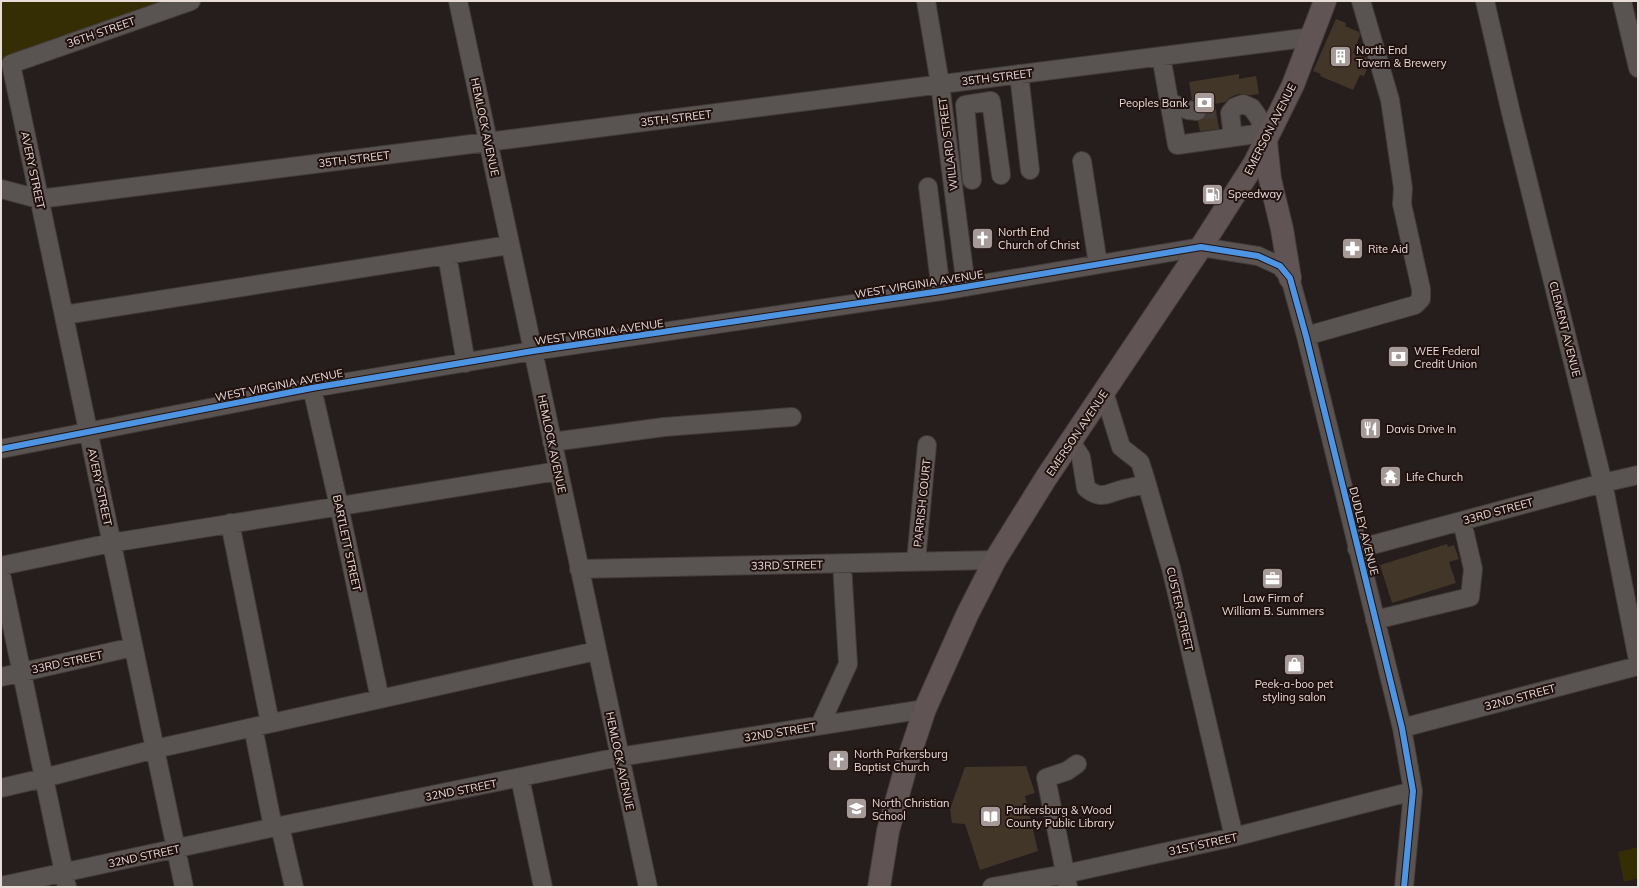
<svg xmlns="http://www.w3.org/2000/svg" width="1639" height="888" font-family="Mulish,sans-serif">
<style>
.green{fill:#352e04}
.building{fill:#423629}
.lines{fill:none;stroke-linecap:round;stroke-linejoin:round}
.minor-tunnel{stroke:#433b38;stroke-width:18;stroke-dasharray:18 9;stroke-linecap:butt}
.minor-casing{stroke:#423b39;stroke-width:20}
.major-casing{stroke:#423b39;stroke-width:24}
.minor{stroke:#595351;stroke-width:18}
.major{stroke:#615454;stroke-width:22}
.cycleway-casing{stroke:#21110e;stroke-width:8}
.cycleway{stroke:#4d94e3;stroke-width:6}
.labels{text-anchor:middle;stroke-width:4;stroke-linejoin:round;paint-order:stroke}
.street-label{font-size:11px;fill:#e9ddda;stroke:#21110e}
.poi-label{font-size:11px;fill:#e9ddda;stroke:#21110e;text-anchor:start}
</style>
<rect width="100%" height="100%" fill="#261e1c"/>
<!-- green -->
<path class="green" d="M1 1H191L11 64 1 60Z
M1638 847V878L1624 882 1618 852Z"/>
<!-- building -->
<path class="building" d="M1336 19 1346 23 1345 26 1359 32 1360 35 1353 53 1367 58 1369 64 1364 76 1360 75 1353 90 1320 76 1321 74 1313 71Z
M1239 74V79L1256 76 1259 94 1250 95 1239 94 1231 97 1225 102 1215 104 1219 129 1200 131 1198 121 1206 117 1207 112V107L1203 102 1192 100 1189 82Z
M1447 544 1448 547 1454 545 1459 559 1449 562 1456 583 1392 603 1380 565Z
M1026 766 1035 793 1025 796 1038 851 980 870 965 824 952 823 950 809 965 767Z"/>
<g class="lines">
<!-- minor-tunnel -->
<path class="minor-tunnel" d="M1197 111 1216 109"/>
<defs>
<path id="minor" d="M458 1 648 887
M926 1 940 84 966 287
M1485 1 1511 113 1603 483 1638 660
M1622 1 1638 68
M1161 56 1177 145 1256 134 1263 124 1274 126
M1019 74 1030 170
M1169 102 1188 110 1197 111
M1233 137 1230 113 1235 107 1243 104 1252 108 1263 124
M1082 161 1098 264
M972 180 965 105 991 101 1001 175
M928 187 941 291
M1 189 39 199 1312 37
M447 255 466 363
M64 315 510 245
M1306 336 1415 305 1421 299V289L1402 204 1403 188 1390 100 1361 1
M312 388 339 506 380 699
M1104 392 1121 447 1140 462 1146 481 1171 568 1234 837
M552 442 664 427 792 417
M1071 442 1081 457 1086 488C1102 501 1107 493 1124 489 1132 487 1139 486 1147 484
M1 449 312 388 533 351 941 291 1201 247 1258 256 1280 266 1290 278 1306 336 1402 728 1413 791 1404 887
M230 523 270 723
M1357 549 1603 483 1638 475
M916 561 927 445
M1 566 111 543 558 471
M579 569 995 560
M1 574 67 887
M1375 620 1470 597 1473 569 1462 521
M1 677 133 647
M820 725 848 664 842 564
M253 727 273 827
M1402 728 1638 666
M520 778 543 887
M1 788 44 778 155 749 596 651
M280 826 294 887
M1 886 280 826 619 757 925 709
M184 887 11 64 191 1
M992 887 1065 874 1234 837 1413 791
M1068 887 1046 778 1067 771 1077 764"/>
<path id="major" d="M1266 142 1270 179 1282 229 1290 278
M879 887 888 831 907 763 925 709 967 615 995 560 1046 478 1201 247 1254 164 1293 85 1325 1"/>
</defs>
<!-- minor casing -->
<use href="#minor" class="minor-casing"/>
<!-- major casing -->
<use href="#major" class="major-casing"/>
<!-- minor -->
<use href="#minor" class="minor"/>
<!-- major -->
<use href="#major" class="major"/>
<defs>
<path id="cycleway" d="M1 449 312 388 533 351 941 291 1201 247 1258 256 1280 266 1290 278 1306 336 1402 728 1413 791 1404 887"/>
</defs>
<!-- cycleway casing -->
<use href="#cycleway" class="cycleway-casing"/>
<!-- cycleway -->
<use href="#cycleway" class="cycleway"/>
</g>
<!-- icons -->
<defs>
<symbol id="building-square" viewBox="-11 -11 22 22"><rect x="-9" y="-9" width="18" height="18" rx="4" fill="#a59a98" stroke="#21110e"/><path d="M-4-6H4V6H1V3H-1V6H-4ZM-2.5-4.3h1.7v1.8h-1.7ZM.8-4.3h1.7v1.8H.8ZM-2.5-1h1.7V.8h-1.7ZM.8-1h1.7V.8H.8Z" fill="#fff"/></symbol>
<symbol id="bank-square" viewBox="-11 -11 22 22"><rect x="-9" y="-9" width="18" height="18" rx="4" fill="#a59a98" stroke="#21110e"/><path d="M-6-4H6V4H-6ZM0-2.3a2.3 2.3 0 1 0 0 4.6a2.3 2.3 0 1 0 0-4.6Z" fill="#fff"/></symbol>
<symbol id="fuel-square" viewBox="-11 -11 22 22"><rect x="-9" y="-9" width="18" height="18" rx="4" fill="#a59a98" stroke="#21110e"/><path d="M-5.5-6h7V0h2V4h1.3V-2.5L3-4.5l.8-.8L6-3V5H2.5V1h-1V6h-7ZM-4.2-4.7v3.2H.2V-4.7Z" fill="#fff"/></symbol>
<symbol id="church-square" viewBox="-11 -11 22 22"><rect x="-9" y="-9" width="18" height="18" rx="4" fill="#a59a98" stroke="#21110e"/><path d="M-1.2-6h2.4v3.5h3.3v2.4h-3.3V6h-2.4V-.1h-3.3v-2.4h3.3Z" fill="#fff"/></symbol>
<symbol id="pharmacy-square" viewBox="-11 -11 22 22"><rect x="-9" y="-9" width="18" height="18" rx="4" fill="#a59a98" stroke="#21110e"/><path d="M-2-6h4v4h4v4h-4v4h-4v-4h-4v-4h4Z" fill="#fff"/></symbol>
<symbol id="restaurant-square" viewBox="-11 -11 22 22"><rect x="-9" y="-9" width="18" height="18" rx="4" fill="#a59a98" stroke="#21110e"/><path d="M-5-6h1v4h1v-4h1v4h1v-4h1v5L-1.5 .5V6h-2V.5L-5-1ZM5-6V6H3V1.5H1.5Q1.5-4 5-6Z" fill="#fff"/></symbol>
<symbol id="temple-square" viewBox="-11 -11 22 22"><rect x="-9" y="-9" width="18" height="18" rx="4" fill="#a59a98" stroke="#21110e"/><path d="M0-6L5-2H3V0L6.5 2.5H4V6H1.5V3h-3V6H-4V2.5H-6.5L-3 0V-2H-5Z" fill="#fff"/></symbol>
<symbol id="office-square" viewBox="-11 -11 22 22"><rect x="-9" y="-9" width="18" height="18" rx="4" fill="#a59a98" stroke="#21110e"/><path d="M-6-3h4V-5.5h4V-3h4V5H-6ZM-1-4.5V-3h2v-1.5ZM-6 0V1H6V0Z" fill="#fff"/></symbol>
<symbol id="shop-square" viewBox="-11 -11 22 22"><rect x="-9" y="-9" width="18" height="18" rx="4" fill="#a59a98" stroke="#21110e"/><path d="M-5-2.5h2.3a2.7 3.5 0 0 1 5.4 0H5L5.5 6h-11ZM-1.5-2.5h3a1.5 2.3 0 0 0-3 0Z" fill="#fff"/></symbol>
<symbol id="school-square" viewBox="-11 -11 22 22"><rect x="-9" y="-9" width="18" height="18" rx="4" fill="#a59a98" stroke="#21110e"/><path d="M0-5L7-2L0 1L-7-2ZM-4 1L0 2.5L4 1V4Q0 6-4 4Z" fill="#fff"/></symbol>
<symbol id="library-square" viewBox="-11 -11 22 22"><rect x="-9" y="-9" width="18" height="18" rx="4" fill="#a59a98" stroke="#21110e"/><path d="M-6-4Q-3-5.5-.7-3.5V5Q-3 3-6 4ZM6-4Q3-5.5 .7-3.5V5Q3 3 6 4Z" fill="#fff"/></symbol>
</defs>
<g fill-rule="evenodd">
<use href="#building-square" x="1328" y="44" width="25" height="25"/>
<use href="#bank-square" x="1192" y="90" width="25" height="25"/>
<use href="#fuel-square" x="1200" y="182" width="25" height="25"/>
<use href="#church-square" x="970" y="226" width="25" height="25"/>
<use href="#pharmacy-square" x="1340" y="236" width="25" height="25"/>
<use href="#bank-square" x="1386" y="344" width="25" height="25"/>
<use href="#restaurant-square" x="1358" y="416" width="25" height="25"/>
<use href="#temple-square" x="1378" y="464" width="25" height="25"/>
<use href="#office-square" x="1260" y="566" width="25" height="25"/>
<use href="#shop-square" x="1282" y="652" width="25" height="25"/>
<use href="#church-square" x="826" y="748" width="25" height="25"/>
<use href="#school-square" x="844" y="796" width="25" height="25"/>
<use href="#library-square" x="978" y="804" width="25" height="25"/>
</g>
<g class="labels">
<!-- street labels -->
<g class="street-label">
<text transform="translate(101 32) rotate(-19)" y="4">36TH STREET</text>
<text transform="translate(997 77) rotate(-7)" y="4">35TH STREET</text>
<text transform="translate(676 118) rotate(-7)" y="4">35TH STREET</text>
<text transform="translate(485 127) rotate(78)" y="4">HEMLOCK AVENUE</text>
<text transform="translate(1270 129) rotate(-63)" y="4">EMERSON AVENUE</text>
<text transform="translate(948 144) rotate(-97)" y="4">WILLARD STREET</text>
<text transform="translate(354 159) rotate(-7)" y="4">35TH STREET</text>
<text transform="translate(33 170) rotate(78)" y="4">AVERY STREET</text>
<text transform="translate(919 284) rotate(-9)" y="4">WEST VIRGINIA AVENUE</text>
<text transform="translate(1565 329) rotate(76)" y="4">CLEMENT AVENUE</text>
<text transform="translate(599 332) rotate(-8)" y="4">WEST VIRGINIA AVENUE</text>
<text transform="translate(279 385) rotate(-11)" y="4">WEST VIRGINIA AVENUE</text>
<text transform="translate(1077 433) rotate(-56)" y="4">EMERSON AVENUE</text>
<text transform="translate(552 444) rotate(78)" y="4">HEMLOCK AVENUE</text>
<text transform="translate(100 487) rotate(78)" y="4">AVERY STREET</text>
<text transform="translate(922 503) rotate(-84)" y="4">PARRISH COURT</text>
<text transform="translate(1498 511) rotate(-15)" y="4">33RD STREET</text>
<text transform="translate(1364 531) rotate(76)" y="4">DUDLEY AVENUE</text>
<text transform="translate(347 543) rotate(78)" y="4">BARTLETT STREET</text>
<text transform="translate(787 565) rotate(-1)" y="4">33RD STREET</text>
<text transform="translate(1180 609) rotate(77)" y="4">CUSTER STREET</text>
<text transform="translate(67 662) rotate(-12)" y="4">33RD STREET</text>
<text transform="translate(1520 697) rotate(-15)" y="4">32ND STREET</text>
<text transform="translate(780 732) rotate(-9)" y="4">32ND STREET</text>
<text transform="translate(620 761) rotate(78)" y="4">HEMLOCK AVENUE</text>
<text transform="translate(461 790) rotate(-11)" y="4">32ND STREET</text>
<text transform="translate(1203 844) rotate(-12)" y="4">31ST STREET</text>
<text transform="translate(144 856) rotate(-12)" y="4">32ND STREET</text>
</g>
<!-- poi labels -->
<g class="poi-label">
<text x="1356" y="54">North End<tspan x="1356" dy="13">Tavern &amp; Brewery</tspan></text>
<text x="1188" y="107" text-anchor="end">Peoples Bank</text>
<text x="1228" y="198">Speedway</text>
<text x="998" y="236">North End<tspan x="998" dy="13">Church of Christ</tspan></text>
<text x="1368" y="253">Rite Aid</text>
<text x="1414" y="355">WEE Federal<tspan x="1414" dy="13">Credit Union</tspan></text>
<text x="1386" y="433">Davis Drive In</text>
<text x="1406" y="481">Life Church</text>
<text x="1273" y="602" text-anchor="middle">Law Firm of<tspan x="1273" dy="13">William B. Summers</tspan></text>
<text x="1294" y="688" text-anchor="middle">Peek-a-boo pet<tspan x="1294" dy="13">styling salon</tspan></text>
<text x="854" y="758">North Parkersburg<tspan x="854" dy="13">Baptist Church</tspan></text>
<text x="872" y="807">North Christian<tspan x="872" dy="13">School</tspan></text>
<text x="1006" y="814">Parkersburg &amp; Wood<tspan x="1006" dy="13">County Public Library</tspan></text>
</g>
</g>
<!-- border -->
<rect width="1639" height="888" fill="none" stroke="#e9ddda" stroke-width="4"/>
</svg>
